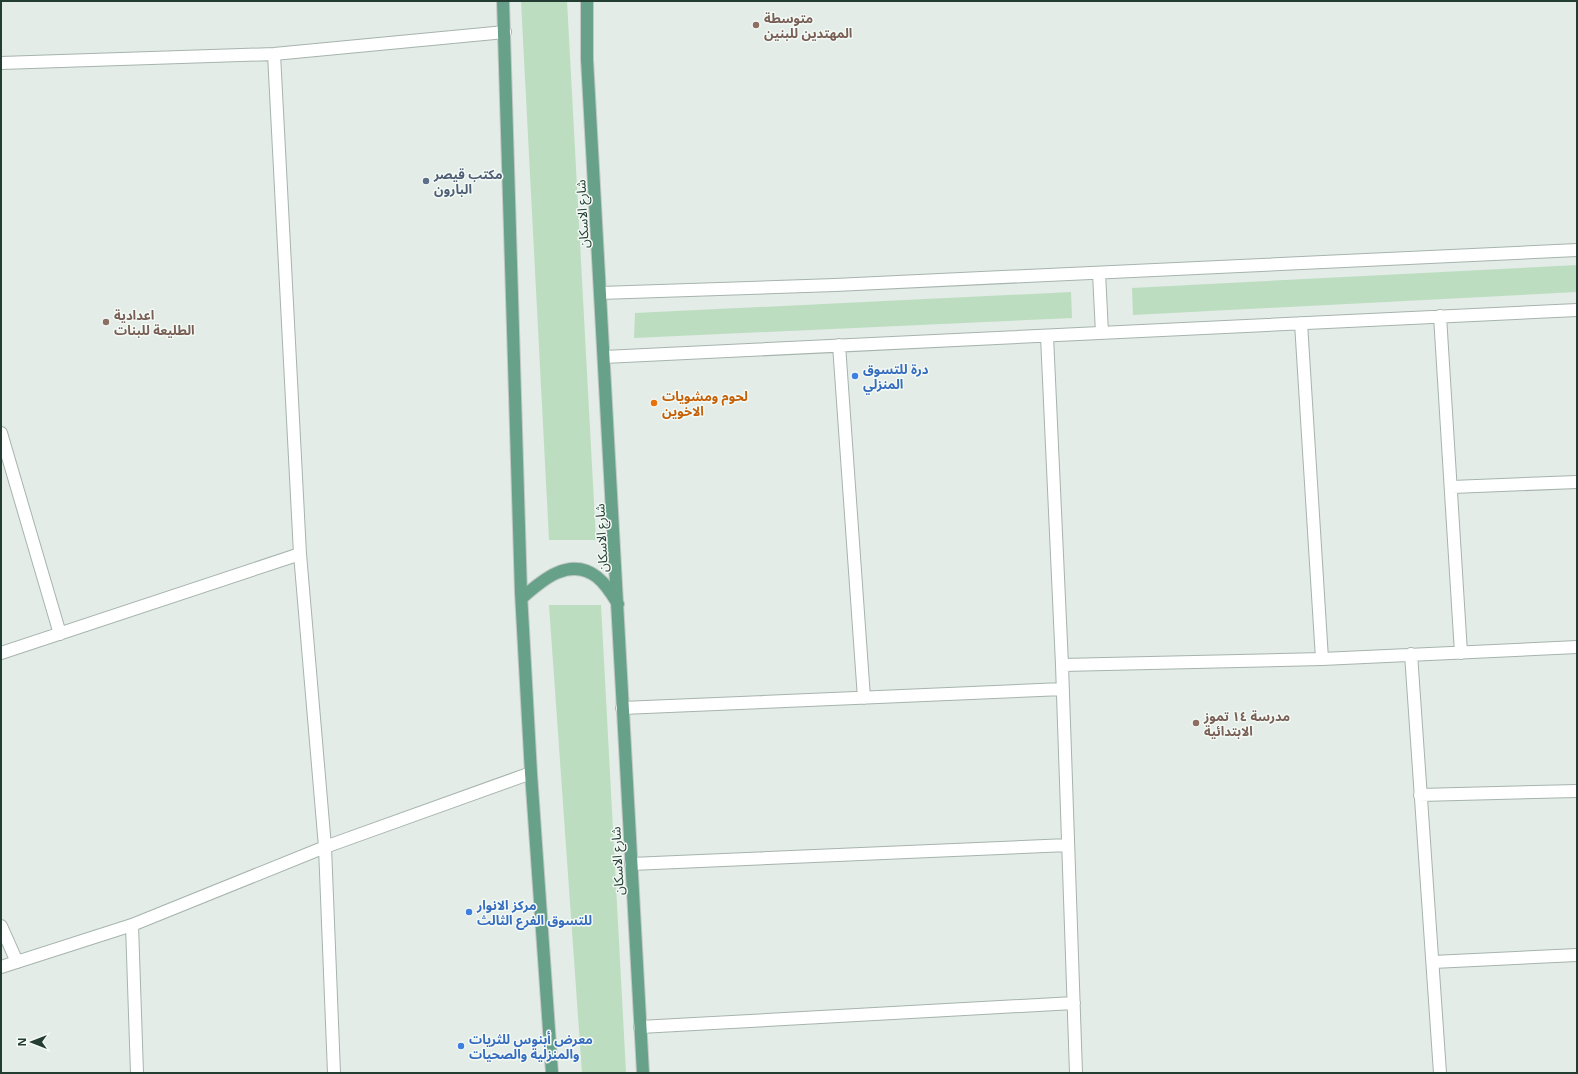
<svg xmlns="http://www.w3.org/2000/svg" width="1578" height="1074" font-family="'Open Sans','Noto Sans Arabic',sans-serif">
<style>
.green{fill:#bcddc0}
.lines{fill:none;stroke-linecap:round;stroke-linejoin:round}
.minor-casing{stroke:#a6b4ad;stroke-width:14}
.major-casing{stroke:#c1c9c6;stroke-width:14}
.minor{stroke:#fff;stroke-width:12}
.major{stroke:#68a18a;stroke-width:12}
.education-dot{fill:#8d6e63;stroke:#f3f9f5;stroke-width:1.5}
.service-dot{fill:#5c6f8a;stroke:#f3f9f5;stroke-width:1.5}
.shop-dot{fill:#3f7fe0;stroke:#f3f9f5;stroke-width:1.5}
.food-dot{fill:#e8710a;stroke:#f3f9f5;stroke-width:1.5}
.labels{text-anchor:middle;stroke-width:3;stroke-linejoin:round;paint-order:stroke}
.education-label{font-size:13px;font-weight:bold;fill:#785e54;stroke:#f3f9f5;text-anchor:start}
.service-label{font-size:13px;font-weight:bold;fill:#4e5e75;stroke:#f3f9f5;text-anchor:start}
.street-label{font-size:13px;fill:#233d32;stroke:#f3f9f5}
.shop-label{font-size:13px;font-weight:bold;fill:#366cbe;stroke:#f3f9f5;text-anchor:start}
.food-label{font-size:13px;font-weight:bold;fill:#c56008;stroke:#f3f9f5;text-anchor:start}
</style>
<rect width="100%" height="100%" fill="#e3ece7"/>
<!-- green -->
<path class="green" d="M521 1H567L596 540H549Z
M1577 265V292L1133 315 1132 288Z
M1071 292 1072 318 634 338 635 313Z
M549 605H601L626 1073H582Z"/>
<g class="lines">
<defs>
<path id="minor" d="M274 54 300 554 325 847 334 1073
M1 63 274 54 505 32
M1099 273 1102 333
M600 293 835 285 1577 250
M1440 316 1461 653
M1301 323 1322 659
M1047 336 1062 665 1076 1073
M839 345 864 698
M604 357 1577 310
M1 433 60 634
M1452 487 1577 482
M1 653 300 554
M1411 654 1440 1073
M1062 665 1322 659 1577 647
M622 708 1063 689
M1420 795 1577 791
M631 864 1068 845
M132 925 137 1073
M1 926 17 962
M1433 962 1577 955
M1 967 132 925 325 847 531 773
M640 1027 1074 1003"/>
<path id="major" d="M503 1 521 593 531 773 552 1073
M587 1V59L643 1073
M522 598C542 580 570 556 597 577 606 584 612 594 618 604"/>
</defs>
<!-- minor casing -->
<use href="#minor" class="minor-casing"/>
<!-- major casing -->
<use href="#major" class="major-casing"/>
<!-- minor -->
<use href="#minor" class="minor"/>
<!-- major -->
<use href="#major" class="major"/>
</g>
<!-- markers -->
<g class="education-dot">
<circle cx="756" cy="25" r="4"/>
<circle cx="106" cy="322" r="4"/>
<circle cx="1196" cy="723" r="4"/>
</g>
<circle class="service-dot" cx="426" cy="181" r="4"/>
<g class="shop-dot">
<circle cx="855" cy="376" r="4"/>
<circle cx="469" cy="912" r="4"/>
<circle cx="461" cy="1046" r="4"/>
</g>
<circle class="food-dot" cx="654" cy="403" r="4"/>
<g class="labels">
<!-- education labels -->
<g class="education-label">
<text x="764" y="23">متوسطة<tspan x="764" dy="15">المهتدين للبنين</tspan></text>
<text x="114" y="320">اعدادية<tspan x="114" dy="15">الطليعة للبنات</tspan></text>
<text x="1204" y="721">مدرسة ١٤ تموز<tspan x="1204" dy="15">الابتدائية</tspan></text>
</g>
<!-- service labels -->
<g class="service-label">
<text x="434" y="179">مكتب قيصر<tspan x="434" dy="15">البارون</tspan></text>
</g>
<!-- street labels -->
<g class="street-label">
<text transform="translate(582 214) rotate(-93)" y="5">شارع الاسكان</text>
<text transform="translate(601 538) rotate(-93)" y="5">شارع الاسكان</text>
<text transform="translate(617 861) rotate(-93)" y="5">شارع الاسكان</text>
</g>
<!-- shop labels -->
<g class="shop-label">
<text x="863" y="374">درة للتسوق<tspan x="863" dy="15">المنزلي</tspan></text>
<text x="477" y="910">مركز الانوار<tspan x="477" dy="15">للتسوق الفرع الثالث</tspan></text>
<text x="469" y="1044">معرض أبنوس للثريات<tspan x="469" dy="15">والمنزلية والصحيات</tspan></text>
</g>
<!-- food labels -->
<g class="food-label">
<text x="662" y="401">لحوم ومشويات<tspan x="662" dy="15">الاخوين</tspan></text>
</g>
</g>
<!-- border -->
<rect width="1578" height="1074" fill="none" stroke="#233d32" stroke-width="4"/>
<!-- north arrow -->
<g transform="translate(32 1042) rotate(270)" stroke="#f3f9f5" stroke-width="3" paint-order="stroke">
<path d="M0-3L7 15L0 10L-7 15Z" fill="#233d32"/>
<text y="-6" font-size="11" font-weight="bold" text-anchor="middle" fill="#233d32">N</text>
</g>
</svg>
